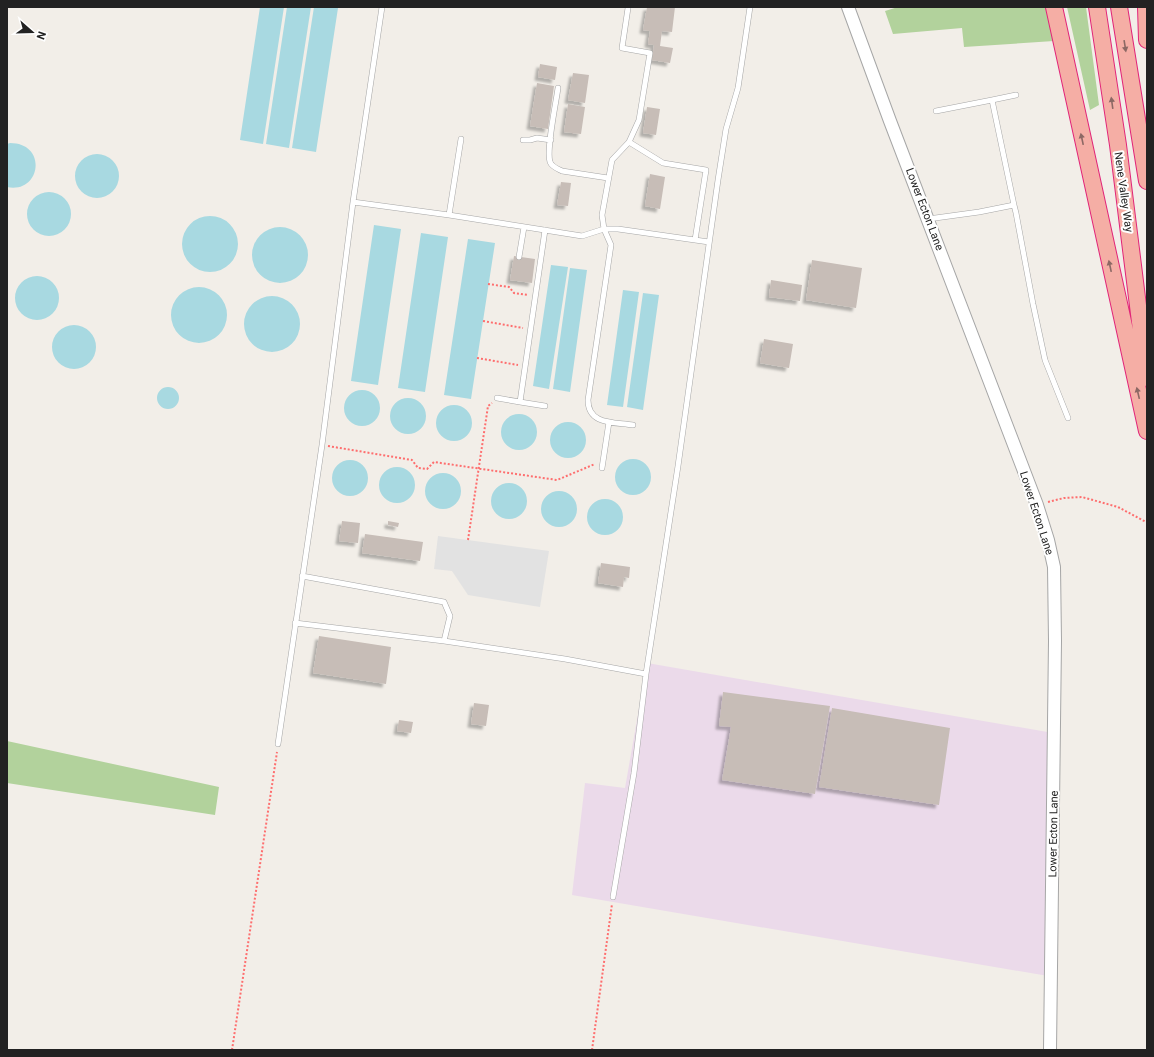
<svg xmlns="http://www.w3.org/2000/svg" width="1154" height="1057" font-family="Roboto,sans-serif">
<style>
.industrial{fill:#ebdaea}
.forest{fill:#b2d29c}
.parking{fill:#e2e2e2}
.water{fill:#a8d9e1}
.building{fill:#c7bdb7;filter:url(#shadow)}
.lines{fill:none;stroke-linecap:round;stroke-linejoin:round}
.service-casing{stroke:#a6a6a6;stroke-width:6}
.tertiary-casing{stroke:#a6a6a6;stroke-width:14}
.trunk-casing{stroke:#e12478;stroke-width:18}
.path{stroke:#fe6e6e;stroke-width:2;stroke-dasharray:2 2;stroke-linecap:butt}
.service{stroke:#fff;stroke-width:5}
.tertiary{stroke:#fff;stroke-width:12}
.trunk{stroke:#f5aea5;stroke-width:16}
.oneway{fill:#8c6864}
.labels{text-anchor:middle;stroke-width:4;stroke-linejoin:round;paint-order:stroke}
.street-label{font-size:11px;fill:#222;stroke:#fff}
</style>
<defs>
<filter id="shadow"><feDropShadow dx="-3.5" dy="3.5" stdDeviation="1" flood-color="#0004"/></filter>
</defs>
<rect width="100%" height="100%" fill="#f2eee8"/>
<!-- industrial -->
<path class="industrial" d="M647 663 1059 734 1054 977 572 895 585 783 625 788Z"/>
<!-- forest -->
<path class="forest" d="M898 7H1049L1054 41 964 47 962 28 893 34 885 11Z
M1067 7H1086L1099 105 1090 110Z
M7 741 219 787 215 815 7 783Z"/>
<!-- parking -->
<path class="parking" d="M438 536 549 551 540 607 468 595 452 571 434 569Z"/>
<!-- water -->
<path class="water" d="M260 7H284L263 144 240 140Z
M287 7H311L289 148 266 144Z
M314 7 338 8 316 152 292 148Z
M10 143C48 143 41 194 7 187V144Z
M75 176a22 22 0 1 1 44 0a22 22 0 1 1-44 0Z
M27 214a22 22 0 1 1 44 0a22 22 0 1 1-44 0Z
M182 244a28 28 0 1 1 56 0a28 28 0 1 1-56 0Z
M374 225 401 229 378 385 351 381Z
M252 255a28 28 0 1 1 56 0a28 28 0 1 1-56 0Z
M421 233 448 237 425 392 398 388Z
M468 239 495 243 471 399 444 395Z
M551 265 568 267 549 389 533 386Z
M570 268 587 270 570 392 553 389Z
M15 298a22 22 0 1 1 44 0a22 22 0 1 1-44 0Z
M171 315a28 28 0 1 1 56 0a28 28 0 1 1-56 0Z
M623 290 639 292 623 407 607 405Z
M643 293 659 295 643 410 627 407Z
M244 324a28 28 0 1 1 56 0a28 28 0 1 1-56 0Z
M52 347a22 22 0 1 1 44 0a22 22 0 1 1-44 0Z
M157 398a11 11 0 1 1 22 0a11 11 0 1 1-22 0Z
M344 408a18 18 0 1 1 36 0a18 18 0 1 1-36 0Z
M390 416a18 18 0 1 1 36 0a18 18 0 1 1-36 0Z
M436 423a18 18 0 1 1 36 0a18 18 0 1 1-36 0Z
M501 432a18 18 0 1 1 36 0a18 18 0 1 1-36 0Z
M550 440a18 18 0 1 1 36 0a18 18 0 1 1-36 0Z
M615 477a18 18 0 1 1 36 0a18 18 0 1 1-36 0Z
M332 478a18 18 0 1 1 36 0a18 18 0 1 1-36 0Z
M379 485a18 18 0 1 1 36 0a18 18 0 1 1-36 0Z
M425 491a18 18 0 1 1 36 0a18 18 0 1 1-36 0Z
M491 501a18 18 0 1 1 36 0a18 18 0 1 1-36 0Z
M541 509a18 18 0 1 1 36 0a18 18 0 1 1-36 0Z
M587 517a18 18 0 1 1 36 0a18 18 0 1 1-36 0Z"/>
<!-- building -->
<path class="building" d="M647 7H675L672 32 662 31 660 46 673 48 670 63 652 60 654 45 648 44 650 31 643 30Z
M540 64 557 67 555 80 538 77Z
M573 73 589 75 585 103 568 100Z
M537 83 554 86 548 129 530 126Z
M568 104 585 107 581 134 564 132Z
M647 107 660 109 656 135 643 133Z
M650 174 665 177 660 209 645 206Z
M561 182 571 183 568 206 557 205Z
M514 256 535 259 532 283 510 280Z
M812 260 862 268 856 308 806 300Z
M771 280 802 285 800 301 769 297Z
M764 339 793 344 789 368 760 363Z
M342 521 360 523 358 543 339 541Z
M388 521 399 523 398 527 388 525Z
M365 534 423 542 420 561 362 553Z
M601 563 630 567 629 578 624 577 623 587 598 583Z
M319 636 391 647 386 684 313 673Z
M723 692 830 706 815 794 722 780 731 727 719 726Z
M474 703 489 705 486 726 471 724Z
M832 708 950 728 939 805 819 787Z
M399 720 413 722 411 733 397 731Z"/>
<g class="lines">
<defs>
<path id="service" d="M628 8 622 48 650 53 639 120 629 142 612 160 602 215 604 229 611 245 588 400C588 425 614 422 633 425
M558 88C556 103 546 150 550 162 552 167 558 169 562 171L608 178
M936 111 992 100
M523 140H530L537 138 551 140
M629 142 663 163 706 170 695 240
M353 202 449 215 582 236 604 229H618L709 242
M1014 205 992 100 1016 95
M449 215 461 139
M928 219 979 212 1014 205 1016 213 1033 304 1045 360 1068 418
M519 257 524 227
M497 398 520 402
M545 406 520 402 545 230
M602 468 609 422
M302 576 444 602 450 616 444 641
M295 623 444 641 565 659 646 674 678 466 718 180 726 129 738 88 750 7
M278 744 322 445 353 202 382 7
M613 897 634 773 646 674"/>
<path id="tertiary" d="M848 7 890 121 1037 505 1048 540 1054 567 1055 641 1050 1050"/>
<path id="trunk" d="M1054 7 1147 431
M1097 7 1118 145 1147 378
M1119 7 1147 181
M1146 7 1147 40"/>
</defs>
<!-- service casing -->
<use href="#service" class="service-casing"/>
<!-- tertiary casing -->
<use href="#tertiary" class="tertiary-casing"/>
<!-- trunk casing -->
<use href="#trunk" class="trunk-casing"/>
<!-- path -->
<path class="path" d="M488 284 509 287 514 293 528 295
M483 321 523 328
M477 358 518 365
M328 446 412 460 418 468 427 469 434 462 557 480 595 464
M1048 502 1064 498 1082 497 1118 507 1146 522
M468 540 488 406 492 403
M232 1050 277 752
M592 1050 612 904"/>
<!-- service -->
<use href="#service" class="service"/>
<!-- tertiary -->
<use href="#tertiary" class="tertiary"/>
<!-- trunk -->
<use href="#trunk" class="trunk"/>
</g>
<!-- one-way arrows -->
<defs><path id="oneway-solid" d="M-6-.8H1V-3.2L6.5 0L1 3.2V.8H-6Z"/></defs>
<g class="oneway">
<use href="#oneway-solid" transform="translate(1125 46) rotate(81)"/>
<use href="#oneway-solid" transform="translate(1112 103) rotate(-98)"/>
<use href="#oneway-solid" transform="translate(1082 139) rotate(-102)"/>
<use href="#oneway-solid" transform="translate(1110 266) rotate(-102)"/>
<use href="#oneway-solid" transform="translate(1138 393) rotate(-103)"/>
</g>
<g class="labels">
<!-- street labels -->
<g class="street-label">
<text transform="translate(1124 192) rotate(82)" y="4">Nene Valley Way</text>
<text transform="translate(925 209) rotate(69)" y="4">Lower Ecton Lane</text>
<text transform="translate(1037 513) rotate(72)" y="4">Lower Ecton Lane</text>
<text transform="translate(1053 834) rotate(-89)" y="4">Lower Ecton Lane</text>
</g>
</g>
<!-- border -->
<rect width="1154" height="1057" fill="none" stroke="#222222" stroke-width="16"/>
<!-- north arrow -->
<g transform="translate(32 32) rotate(110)" stroke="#ffffff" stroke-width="3" paint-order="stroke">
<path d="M0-3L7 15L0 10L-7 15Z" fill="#222222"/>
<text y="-6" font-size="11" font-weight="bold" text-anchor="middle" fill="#222222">N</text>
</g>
</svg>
